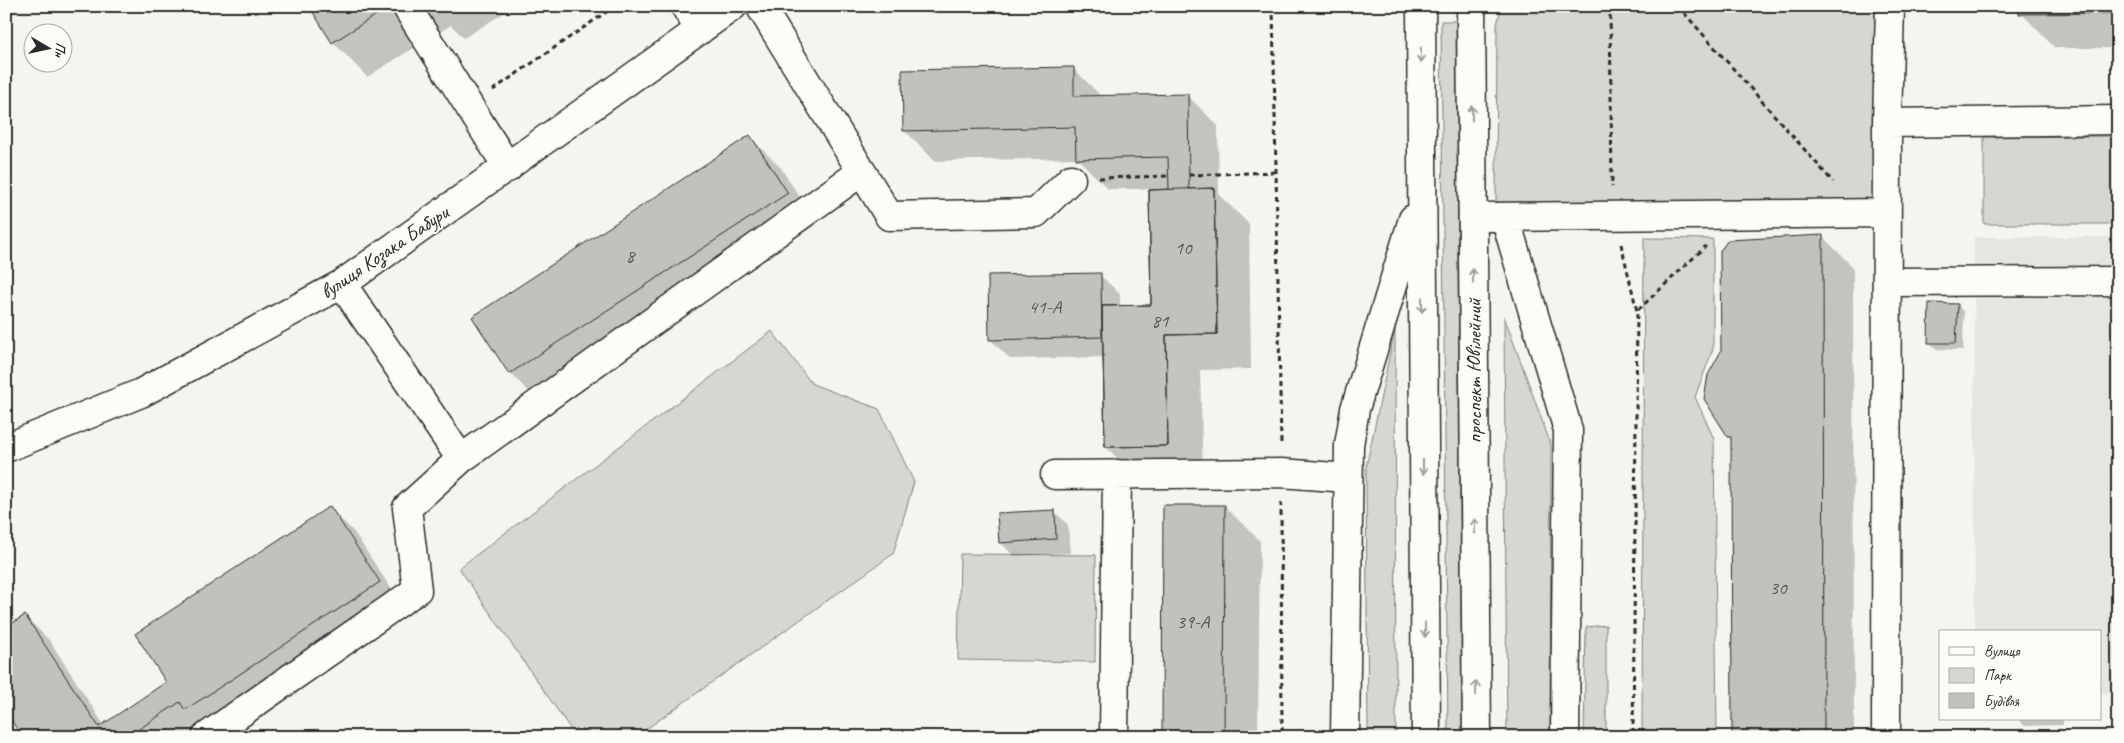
<svg xmlns="http://www.w3.org/2000/svg" width="2124" height="743" font-family="Caveat,sans-serif">
<style>
.built{fill:#e6e5e0}
.green{fill:#d7d6d2;stroke:#81807e}
.shadow{fill:#0003}
.building{fill:#c2c1be;stroke:#2b2b2b}
.lines{fill:none;stroke-linecap:round;stroke-linejoin:round}
.minor-casing{stroke:#2b2b2b;stroke-width:31}
.path{stroke:#2b2b2b;stroke-width:3;stroke-dasharray:5 4;stroke-linecap:butt}
.minor{stroke:#fdfcf7;stroke-width:28}
.oneway{stroke:#9e9e9b}
.labels{text-anchor:middle;stroke-width:4;stroke-linejoin:round;paint-order:stroke}
.number-label{font-size:19px;fill:#515050}
.street-label{font-size:21px;fill:#2b2b2b;stroke:#fdfcf7}
</style>
<rect width="100%" height="100%" fill="#f5f4ef"/>
<filter id="ink" filterUnits="userSpaceOnUse"><feTurbulence type="fractalNoise" baseFrequency=".02" numOctaves="2"/><feDisplacementMap in="SourceGraphic" scale="10" xChannelSelector="R" yChannelSelector="G"/><feConvolveMatrix kernelMatrix="1 2 1 2 8 2 1 2 1" color-interpolation-filters="sRGB"/></filter>
<g filter="url(#ink)">
<!-- built -->
<path class="built" d="M1974 237H2118V693H2100V632H1975Z"/>
<!-- green -->
<path class="green" d="M1502 6H1879L1876 213 1496 202 1497 24Z
M1441 21H1456L1462 737H1448Z
M2118 136V224H1984V137Z
M1644 238 1713 239V349L1695 397 1714 439 1717 737H1642Z
M1504 316 1551 445 1550 737H1507Z
M1395 329 1396 737H1368L1366 468Z
M772 331 812 384 879 409 914 482 893 554 635 737H576L459 568Z
M960 554 1096 555 1095 662 958 660Z
M1606 625V737H1584L1586 627Z"/>
<!-- shadow -->
<path class="shadow" d="M311 6H515L464 38 451 25 367 77 333 42Z
M2118 6V48H2055L2021 13Z
M1073 68 1102 97 1187 95 1218 126 1219 195 1249 224 1251 369 1200 370 1203 480 1141 482 1106 447 1105 357 1010 359 990 339 1100 275 1120 294V307L1153 306 1151 189H1108L1077 158 935 161 904 130Z
M750 137 781 168 817 224 541 404 510 373Z
M1822 236 1853 267 1854 737H1734L1732 440 1729 437Z
M1957 305 1964 312 1963 350 1936 349 1929 342Z
M329 507 354 532 403 607 188 737H24L25 616 50 641 104 725 168 682Z
M1225 507 1260 541 1258 737H1163Z
M1054 511 1068 525 1070 553 1014 556 1000 542Z
M2018 719H2063V725L2025 726Z"/>
<!-- building -->
<path class="building" d="M309 6H390L332 43Z
M2019 6H2118V13L2019 14Z
M1074 67V96L1188 94 1189 189 1214 188 1217 334 1166 335 1168 446 1105 447 1102 306 1151 305 1149 190 1169 189 1168 157 1076 159 1075 127 903 131 902 70Z
M750 135 788 193 509 374 472 317Z
M1214 188 1217 334 1166 335 1168 446 1105 447 1102 306 1151 305 1149 190Z
M1823 235 1824 737H1732L1731 437H1728L1704 399 1708 375 1721 351 1720 251 1728 240Z
M1101 273 1102 337 989 340 988 275Z
M1929 303 1958 304 1956 343H1928Z
M1163 505H1225L1224 737H1162Z
M330 506 380 582 185 710 180 702 127 737H22L6 712V627L25 615 99 727 166 682 135 634Z
M1055 510 1056 539 999 543 997 513Z
M1984 732H2035V737H1984Z"/>
<g class="lines">
<defs>
<path id="minor" d="M685 6 700 30
M760 6 889 216 1036 213 1071 179
M1421 6 1426 737
M1471 6 1477 737
M408 9 508 168
M1887 123 2118 120
M1488 217 1887 213
M1505 217 1568 430 1565 737
M1887 282 2118 281
M342 284 461 459 861 172
M6 448 141 393 342 284 733 6
M1055 475 1281 473 1348 478
M206 737 417 590 407 508 461 459
M1114 737 1117 474
M1345 737 1349 445 1355 409 1413 219
M1886 737 1887 123 1890 6"/>
</defs>
<!-- minor casing -->
<use href="#minor" class="minor-casing"/>
<!-- path -->
<path class="path" d="M1273 6 1281 444
M1610 6 1612 187
M1678 6 1833 182
M493 90 615 6
M1189 175 1277 172
M1099 178 1169 176
M1621 244 1637 311 1633 737
M1638 310 1706 246
M1281 502 1282 737"/>
<!-- minor -->
<use href="#minor" class="minor"/>
</g>
<!-- one-way arrows -->
<defs><path id="oneway-shaft" d="M-6 0H5M1.5-3L5.5 0L1.5 3" fill="none" stroke-width="1.6" stroke-linecap="round" stroke-linejoin="round" transform="scale(1.25)"/></defs>
<g class="oneway">
<use href="#oneway-shaft" transform="translate(1421 55) rotate(90)"/>
<use href="#oneway-shaft" transform="translate(1472 113) rotate(-90)"/>
<use href="#oneway-shaft" transform="translate(1473 276) rotate(-90)"/>
<use href="#oneway-shaft" transform="translate(1422 305) rotate(90)"/>
<use href="#oneway-shaft" transform="translate(1423 467) rotate(90)"/>
<use href="#oneway-shaft" transform="translate(1475 526) rotate(-90)"/>
<use href="#oneway-shaft" transform="translate(1425 630) rotate(90)"/>
<use href="#oneway-shaft" transform="translate(1476 688) rotate(-90)"/>
</g>
</g>
<g class="labels">
<!-- number labels -->
<g class="number-label">
<text x="1183" y="254">10</text>
<text x="630" y="262">8</text>
<text x="1045" y="313">41-А</text>
<text x="1160" y="327">81</text>
<text x="1778" y="594">30</text>
<text x="1193" y="628">39-А</text>
</g>
<!-- street labels -->
<g class="street-label">
<text transform="translate(384 252) rotate(-34)" y="7">вулиця Козака Бабури</text>
<text transform="translate(1474 371) rotate(-90)" y="7">проспект Ювілейний</text>
</g>
</g>
<!-- margin -->
<rect width="2124" height="743" fill="none" stroke="#fdfcf7" stroke-width="25"/>
<rect x="12" y="12" width="2099" height="718" fill="none" stroke="#2b2b2b" stroke-width="2" filter="url(#ink)"/>
<!-- legend -->
<rect x="1939" y="630" width="162" height="90" fill="#fdfcf7" stroke="#a9a8a5"/>
<rect x="1949" y="647" width="25" height="8" fill="#fdfcf7" stroke="#a9a8a5"/>
<text x="1984" y="656" font-size="15" fill="#2b2b2b">Вулиця</text>
<rect x="1949" y="668" width="25" height="15" fill="#d7d6d2" stroke="#a9a8a5"/>
<text x="1984" y="680" font-size="15" fill="#2b2b2b">Парк</text>
<rect x="1949" y="693" width="25" height="15" fill="#c2c1be" stroke="#a9a8a5"/>
<text x="1984" y="706" font-size="15" fill="#2b2b2b">Будівля</text>
<!-- north arrow -->
<g transform="translate(48 48) rotate(99)"><circle r="24" fill="#fdfcf7" stroke="#a9a8a5"/>
<path d="M0-4L9 19L0 12L-9 19Z" fill="#2b2b2b"/>
<text y="-8" font-size="14" font-weight="bold" text-anchor="middle" fill="#2b2b2b">Пн</text>
</g>
</svg>
